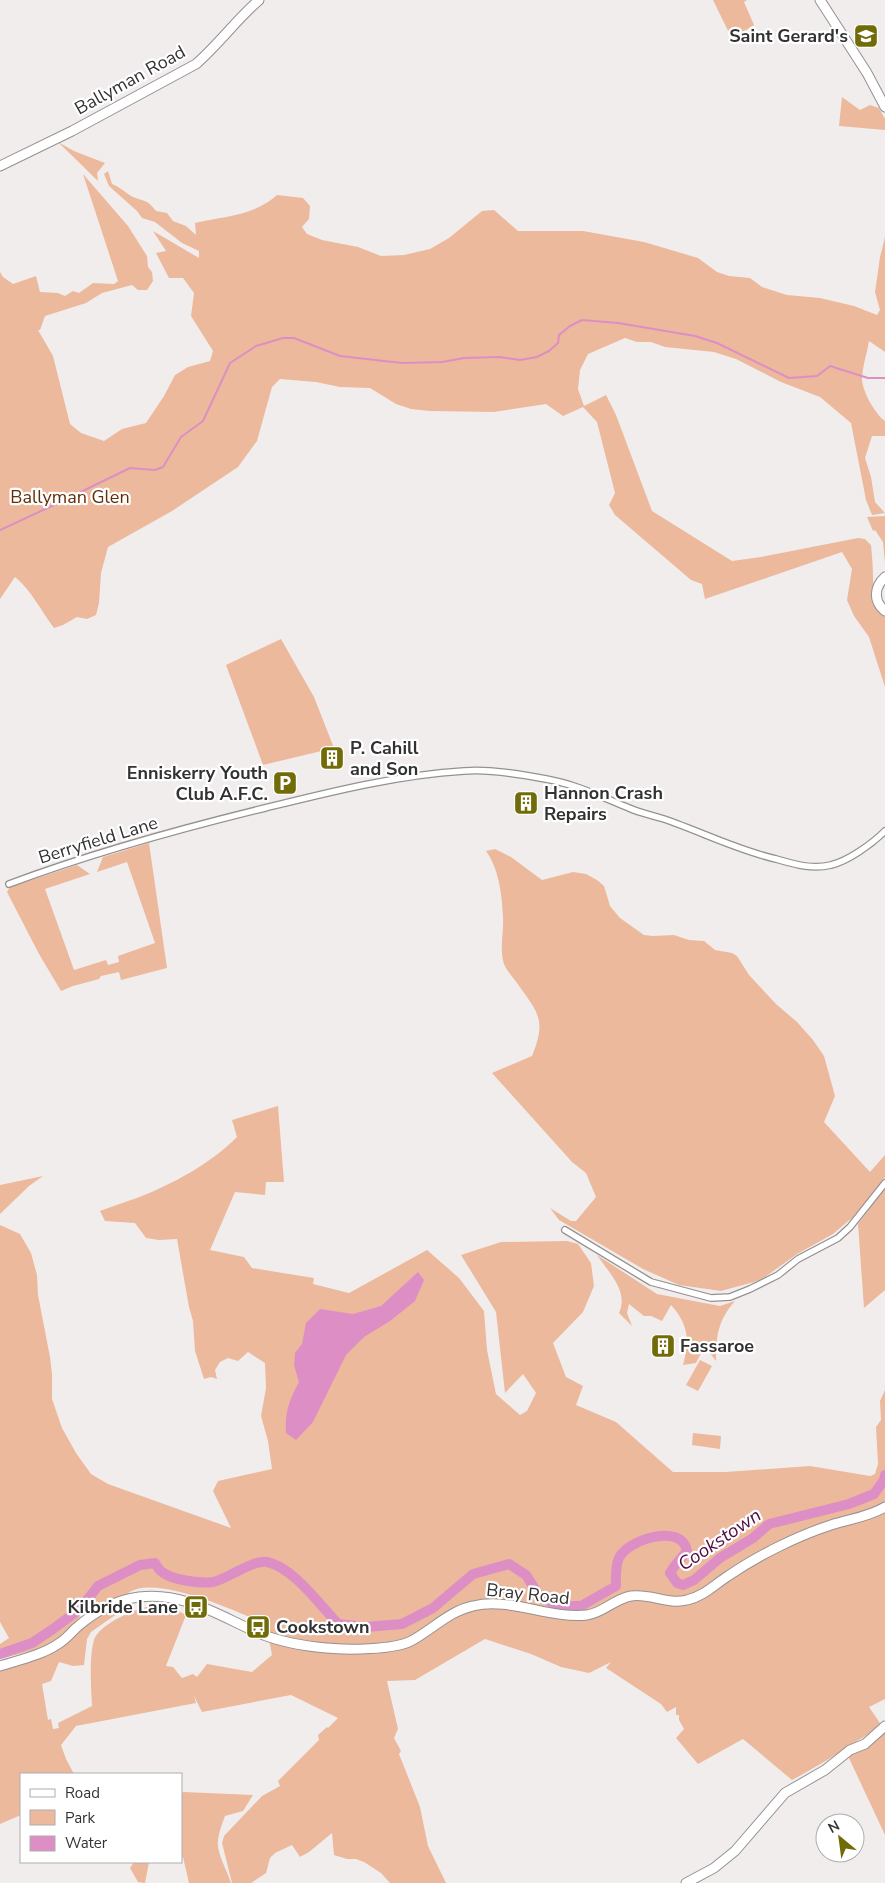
<svg xmlns="http://www.w3.org/2000/svg" width="885" height="1883" font-family="'Nunito Sans',sans-serif">
<style>
.green{fill:#ecb99c}
.water{fill:#dd8fc5}
.lines{fill:none;stroke-linecap:round;stroke-linejoin:round}
.stream{stroke:#dd8fc5;stroke-width:2}
.river{stroke:#dd8fc5;stroke-width:10}
.street-casing{stroke:#959191;stroke-width:8}
.secondary-casing{stroke:#959191;stroke-width:11}
.street{stroke:#fff;stroke-width:5.5}
.secondary{stroke:#fff;stroke-width:9}
.labels{text-anchor:middle;stroke-width:4.5;stroke-linejoin:round;paint-order:stroke}
.poi-label{font-size:18px;font-weight:bold;fill:#333232;stroke:#fff;text-anchor:start}
.street-label{font-size:18px;fill:#333232;stroke:#fff}
.park-label{font-size:18px;fill:#612e08;stroke:#fff}
.water-label{font-size:19px;font-style:italic;fill:#500b41;stroke:#fff}
</style>
<rect width="100%" height="100%" fill="#f1eded"/>
<!-- green -->
<path class="green" d="M713 0H747L744 2 754 25 732 39Z
M842 97 860 110 870 105 879 108 885 119V130L839 126Z
M58 142 74 151 105 163 97 173 98 181Z
M108 171 112 184C120 187 126 193 133 197 145 202 147 199 156 211L167 213 173 221 186 226 196 235 195 223C225 216 254 216 277 195L303 198 310 206 309 219 302 227 307 234 322 240 358 247 381 256 404 255 430 249 449 238 482 211 494 210 518 231H583L644 242 698 258 717 272 729 276 750 278 762 287 787 295 820 298 854 306 877 315 880 310 875 292 880 257 885 237V352L869 341C867 353 862 368 862 380 863 392 875 414 885 421V436H872L865 458 871 477 875 502 885 513 872 515 866 500 851 423 820 397 781 382 736 359 714 352 665 347 651 342H637L625 338 588 354 580 370 578 389 584 406 606 395 616 415 652 511 732 561 761 557 858 538 865 539 871 545C872 556 873 567 873 578 875 600 865 597 885 617V687L869 637 854 616 847 600 852 569 842 552 705 599 702 584 691 580 615 515 609 505 615 493 597 422 583 407 563 416 546 404 494 412 430 411 411 409 396 404 370 388 340 387 316 382 280 379 272 387 257 441 238 467 172 511 108 547 101 573 99 603 96 615 87 619 77 617 63 625 54 628C41 611 32 591 15 577L0 599V272L3 277 13 284 36 276 40 292 58 293 65 296 73 291 79 293 93 283 114 284 118 281 83 174 128 226 147 256 148 267 152 272 153 281 147 290H138L132 285 102 293 86 303 45 316 40 330H38L53 356 70 424 81 433 104 441 122 429 146 423 164 396 175 375 188 367 210 361 213 351 191 316 194 293 183 278H169L156 253 166 251 153 231 199 258V251L182 243 155 222 142 218 137 211 109 186 104 174Z
M885 516V563L883 542 875 530 873 531 867 517Z
M281 639 314 697 334 748 263 765 226 665Z
M149 843 167 968 121 980 119 972 101 976 99 979 73 986 61 991 39 954 7 892 10 887 77 865 90 874 45 889 74 970 106 960 108 965 119 962 118 956 155 943 127 862 97 872 103 857Z
M495 849 511 857 542 880 573 872 586 874 597 880 604 886 610 906 620 918 644 935 653 936 674 935 689 940 704 941 715 950 732 953 737 956 749 975 776 1004 797 1022 813 1040 824 1056 835 1096 824 1122 870 1172 885 1155V1177L853 1217 833 1234 797 1254 765 1277 754 1282 721 1291 679 1285 643 1269 559 1220 550 1208 571 1221H576L596 1197 586 1173 572 1162 492 1073 532 1056C547 1019 538 1013 517 983 513 977 506 970 504 964 499 948 504 933 503 917 502 895 499 869 486 851Z
M278 1106 284 1182H266L265 1195 235 1192 210 1250 244 1257 252 1268 314 1278 313 1284 349 1293 427 1250 459 1278 484 1311 487 1350 496 1394 520 1415 527 1411 536 1393 523 1374 505 1393 496 1312 461 1255 501 1242 567 1241 578 1244 591 1263 594 1286 583 1312 553 1343 566 1377 583 1386 576 1405 616 1422 673 1472H725L810 1466 870 1476 875 1474 878 1464 876 1427 881 1420 880 1401 885 1390V1379V1699L869 1707 882 1726C851 1744 823 1764 792 1780L743 1739 698 1764 676 1738 684 1729 679 1720V1715H676V1707L667 1712 661 1704 606 1668 611 1662 589 1673 561 1667 531 1654 485 1639 415 1680 387 1681 398 1729 394 1738 401 1751 399 1754 420 1807 428 1846 446 1883H390L381 1873 364 1862 356 1859H347L334 1855 332 1833 309 1852 300 1857 292 1845 275 1853 270 1858 266 1873 251 1883H232L222 1843 224 1836 262 1796 280 1786 278 1781 319 1740 318 1735 327 1727 328 1728 338 1718 291 1695 202 1712 194 1696 196 1703 76 1726 61 1745 66 1759 74 1774H21V1815L0 1824V1669L25 1661 81 1627 97 1615 112 1609 121 1611 91 1632 87 1639 84 1665 73 1666 59 1662 51 1681 42 1684 48 1720 51 1719 53 1729 59 1728 58 1723 92 1706C91 1686 89 1658 94 1640 99 1624 138 1607 153 1606 166 1605 176 1610 186 1615L166 1666 173 1667 182 1678 193 1674 197 1677 207 1664 252 1672 272 1655 266 1624C237 1612 153 1572 127 1594L82 1609 79 1619 51 1644 35 1650 0 1659V1644L9 1638 0 1622V1225L20 1234 31 1253 37 1275 38 1295 50 1357 52 1374V1399L62 1428 76 1453 91 1474 108 1484 231 1528 213 1491 218 1481 272 1469 268 1441 261 1416 266 1388 265 1363 248 1352 238 1361 228 1358 220 1362 215 1370 217 1379 211 1377 204 1379 195 1351 193 1321 189 1307 177 1239 159 1240 146 1238 135 1223 105 1221 100 1211C113 1206 125 1202 137 1198 173 1184 210 1164 237 1137L232 1120Z
M43 1176 29 1186 0 1214V1185Z
M885 1188V1290L864 1308 858 1224Z
M597 1255 657 1294 720 1306 735 1301C718 1320 716 1336 716 1361L710 1353 702 1351 696 1363 683 1365C690 1339 688 1324 671 1305L662 1321 651 1316H644L629 1304 627 1313 632 1326 619 1313C629 1291 609 1273 597 1255Z
M700 1360 712 1366 698 1391 686 1385Z
M693 1433 721 1436 720 1449 692 1445Z
M885 1732V1835L848 1756Z
M184 1792 253 1795 243 1811 225 1816C222 1824 219 1832 218 1840 216 1852 227 1870 231 1883H189L183 1857 181 1859V1793Z
M134 1862H149L145 1883 138 1882 130 1868Z"/>
<!-- water -->
<path class="water" d="M418 1272 424 1280 415 1301 390 1321 364 1337 346 1355 313 1422 296 1440 286 1433C285 1411 289 1401 299 1382L294 1365 295 1353 302 1344 306 1323 320 1309 353 1314 381 1306Z"/>
<g class="lines">
<!-- stream -->
<path class="stream" d="M0 530 54 505 130 468 155 470 163 467 181 437 203 421 230 363 256 346 283 338H294L340 356 384 361 403 363 442 362 464 358 499 357 520 360 537 357 549 351 558 343 559 335 570 326 582 320 618 323 695 336 717 343 789 378 817 376 830 366 868 378H885"/>
<!-- river -->
<path class="river" d="M0 1654 32 1643 53 1629 80 1609 98 1586 140 1565 155 1563C157 1566 159 1570 162 1572 172 1580 201 1584 213 1582 228 1579 251 1560 267 1562 293 1567 320 1605 338 1624L366 1627 402 1624 433 1608 473 1574 509 1564 526 1575 538 1594 549 1601 562 1606H581L616 1586C616 1577 615 1566 619 1558 627 1540 682 1522 687 1551 681 1559 675 1564 670 1573L677 1583 683 1585 694 1580 720 1558 753 1538 769 1524 849 1504 874 1494 884 1480 885 1475"/>
<defs>
<path id="street" d="M9 884C92 853 179 829 265 808 330 792 397 775 464 771 491 769 520 774 546 779 575 784 602 797 629 808 640 813 652 815 664 819 702 832 737 850 776 859 794 864 812 870 831 865 848 861 872 844 885 831
M565 1230 651 1282 711 1298 730 1297 750 1289 778 1275 798 1259 838 1238 850 1227 885 1183"/>
<path id="secondary" d="M820 0 867 73 885 107
M0 166 72 131 196 64C219 44 236 20 259 0
M885 577C874 587 873 601 885 611
M0 1666C19 1660 42 1655 58 1644 65 1640 70 1634 76 1628 94 1612 115 1600 139 1597 184 1591 221 1617 261 1634 281 1642 304 1646 326 1648 346 1650 394 1650 411 1641 432 1630 449 1611 473 1606 510 1597 549 1619 587 1615 603 1613 614 1599 631 1596 650 1593 668 1605 687 1600 704 1596 714 1585 728 1576 757 1556 797 1536 831 1525 849 1519 869 1517 885 1507
M686 1883 714 1868 735 1851 785 1793 825 1770 850 1750 865 1744 885 1726"/>
</defs>
<!-- street casing -->
<use href="#street" class="street-casing"/>
<!-- secondary casing -->
<use href="#secondary" class="secondary-casing"/>
<!-- street -->
<use href="#street" class="street"/>
<!-- secondary -->
<use href="#secondary" class="secondary"/>
</g>
<!-- icons -->
<defs>
<symbol id="school-square" viewBox="-11 -11 22 22"><rect x="-9" y="-9" width="18" height="18" rx="4" fill="#726c08" stroke="#fff"/><path d="M0-5L7-2L0 1L-7-2ZM-4 1L0 2.5L4 1V4Q0 6-4 4Z" fill="#fff"/></symbol>
<symbol id="building-square" viewBox="-11 -11 22 22"><rect x="-9" y="-9" width="18" height="18" rx="4" fill="#726c08" stroke="#fff"/><path d="M-4-6H4V6H1V3H-1V6H-4ZM-2.5-4.3h1.7v1.8h-1.7ZM.8-4.3h1.7v1.8H.8ZM-2.5-1h1.7V.8h-1.7ZM.8-1h1.7V.8H.8Z" fill="#fff"/></symbol>
<symbol id="parking-square" viewBox="-11 -11 22 22"><rect x="-9" y="-9" width="18" height="18" rx="4" fill="#726c08" stroke="#fff"/><path d="M-3.5-5.5H1a3.5 3.5 0 0 1 0 7H-1V5.5H-3.5ZM-1-3.4V-.6H.8a1.4 1.4 0 0 0 0-2.8Z" fill="#fff"/></symbol>
<symbol id="bus-square" viewBox="-11 -11 22 22"><rect x="-9" y="-9" width="18" height="18" rx="4" fill="#726c08" stroke="#fff"/><path d="M-5-6H5V4H4V6H2V4H-2V6H-4V4H-5ZM-3.5-4V0h7V-4ZM-3.5 1.2v1.5H-2V1.2ZM2 1.2v1.5H3.5V1.2Z" fill="#fff"/></symbol>
</defs>
<g fill-rule="evenodd">
<use href="#school-square" x="852" y="22" width="28" height="28"/>
<use href="#building-square" x="318" y="744" width="28" height="28"/>
<use href="#parking-square" x="271" y="769" width="28" height="28"/>
<use href="#building-square" x="512" y="789" width="28" height="28"/>
<use href="#building-square" x="649" y="1332" width="28" height="28"/>
<use href="#bus-square" x="182" y="1593" width="28" height="28"/>
<use href="#bus-square" x="244" y="1613" width="28" height="28"/>
</g>
<g class="labels">
<!-- poi labels -->
<g class="poi-label">
<text x="848" y="42" text-anchor="end">Saint Gerard's</text>
<text x="350" y="754">P. Cahill<tspan x="350" dy="21">and Son</tspan></text>
<text x="268" y="779" text-anchor="end">Enniskerry Youth<tspan x="268" dy="21">Club A.F.C.</tspan></text>
<text x="544" y="799">Hannon Crash<tspan x="544" dy="21">Repairs</tspan></text>
<text x="680" y="1352">Fassaroe</text>
<text x="178" y="1613" text-anchor="end">Kilbride Lane</text>
<text x="276" y="1633">Cookstown</text>
</g>
<!-- street labels -->
<g class="street-label">
<text transform="translate(130 80) rotate(-29)" y="6">Ballyman Road</text>
<text transform="translate(98 840) rotate(-17)" y="6">Berryfield Lane</text>
<text transform="translate(528 1594) rotate(6)" y="6">Bray Road</text>
</g>
<!-- park labels -->
<g class="park-label">
<text x="70" y="503">Ballyman Glen</text>
</g>
<!-- water labels -->
<g class="water-label">
<text transform="translate(719 1539) rotate(-34)" y="7">Cookstown</text>
</g>
</g>
<!-- legend -->
<rect x="20" y="1773" width="162" height="90" fill="#ffffff" stroke="#adadad"/>
<rect x="30" y="1789" width="25" height="8" fill="#ffffff" stroke="#adadad"/>
<text x="65" y="1798" font-size="15" fill="#333232">Road</text>
<rect x="30" y="1810" width="25" height="15" fill="#ecb99c" stroke="#adadad"/>
<text x="65" y="1823" font-size="15" fill="#333232">Park</text>
<rect x="30" y="1836" width="25" height="15" fill="#dd8fc5" stroke="#adadad"/>
<text x="65" y="1848" font-size="15" fill="#333232">Water</text>
<!-- north arrow -->
<g transform="translate(840 1838) rotate(331)"><circle r="24" fill="#ffffff" stroke="#adadad"/>
<path d="M0-4L9 19L0 12L-9 19Z" fill="#726c08"/>
<text y="-8" font-size="14" font-weight="bold" text-anchor="middle" fill="#333232">N</text>
</g>
</svg>
